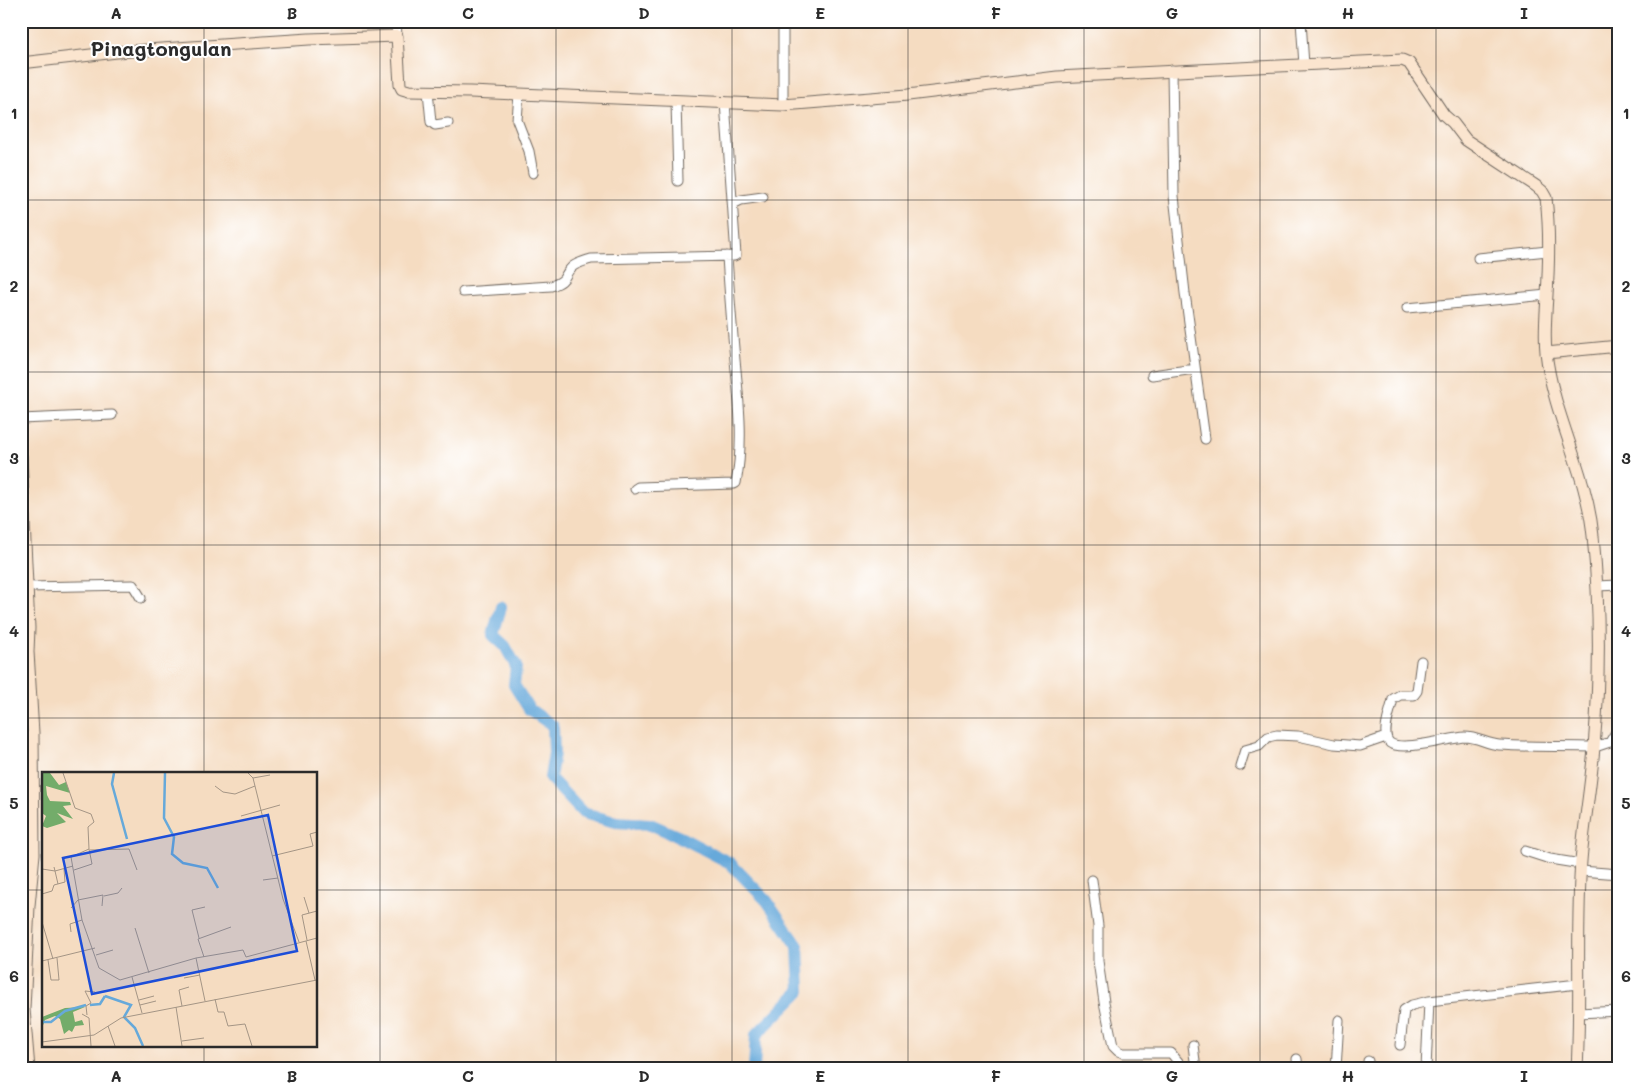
<svg xmlns="http://www.w3.org/2000/svg" width="1640" height="1090" font-family="Mali,sans-serif">
<style>
.lines{fill:none;stroke-linecap:round;stroke-linejoin:round}
.river{stroke:#66a9da;stroke-width:12}
.street-casing{stroke:#726960;stroke-width:11}
.secondary-casing{stroke:#726960;stroke-width:13}
.street{stroke:#fff;stroke-width:9}
.secondary{stroke:#fbe5cf;stroke-width:11}
.grid{fill:none;stroke:#2b2b2b;stroke-width:1;stroke-opacity:0.55}
.labels{text-anchor:middle;stroke-width:4;stroke-linejoin:round;paint-order:stroke}
.quarter-label{font-size:20px;font-weight:bold;fill:#2b2b2b;stroke:#fff}
.inset-river{fill:none;stroke:#66a9da;stroke-width:2.5}
.inset-road{fill:none;stroke:#a49585;stroke-width:1}
.view{fill:#1d4ed8;fill-opacity:0.15;stroke:#1d4ed8;stroke-width:2.5}
.inset-edge{fill:none;stroke:#2b2b2b;stroke-width:2.5}
.neatline{fill:none;stroke:#2b2b2b;stroke-width:2}
.grid-label{font-size:16px;text-anchor:middle;font-weight:bold;fill:#2b2b2b}
</style>
<rect width="100%" height="100%" fill="#fff"/>
<filter id="ink" filterUnits="userSpaceOnUse"><feTurbulence type="fractalNoise" baseFrequency=".02" numOctaves="2"/><feDisplacementMap in="SourceGraphic" scale="10" xChannelSelector="R" yChannelSelector="G"/><feConvolveMatrix kernelMatrix="1 2 1 2 8 2 1 2 1" color-interpolation-filters="sRGB"/></filter>
<filter id="wash" filterUnits="userSpaceOnUse"><feTurbulence type="fractalNoise" baseFrequency=".0096" numOctaves="4" result="noise"/><feDisplacementMap in="SourceGraphic" scale="20" xChannelSelector="R" yChannelSelector="G"/><feGaussianBlur stdDeviation="1.12" result="paint"/><feColorMatrix in="noise" values="0 0 0 0 0 0 0 0 0 0 0 0 0 0 0 0 0 1.4 0 .05"/><feComposite in="paint" operator="in"/></filter>
<g filter="url(#wash)">
<rect width="100%" height="100%" fill="#f5dcc1"/>
<g class="lines">
<!-- river -->
<path class="river" d="M501 607 493 635 505 646 516 666 514 685 529 709 553 726 554 753 550 778 583 813 615 822 650 824 682 838 730 863 767 901 798 946 800 991 756 1035 754 1069"/>
</g>
</g>
<g filter="url(#ink)">
<g class="lines">
<defs>
<path id="street" d="M396 21 397 36
M783 21V105
M1301 21 1304 65
M1172 70 1174 196 1185 293 1205 439
M428 91 431 122 435 125 448 123
M519 94 517 120 529 151 533 173
M676 101 678 181
M733 204 741 200 763 197
M1478 258 1548 251
M463 292 551 286C569 280 562 276 572 267 577 263 585 261 591 259L734 256 736 255 725 102
M1407 308 1547 295
M1152 375 1195 369
M21 419 112 415
M635 489 638 487 734 484 736 483C744 442 739 401 735 360 732 325 729 291 727 256
M1597 586 1619 585
M27 587 133 585 141 598
M1421 661 1417 691 1414 695H1400L1393 699C1391 710 1380 735 1390 743 1403 752 1449 738 1465 737 1477 737 1487 744 1499 745 1530 747 1563 746 1595 747L1610 742 1619 727
M1240 766 1245 750 1259 746 1268 737 1277 735 1298 736 1334 744 1360 746 1386 737
M21 770 33 769
M1525 851 1550 859 1581 864
M1581 871 1619 874
M1092 880 1098 926V961L1104 1002 1113 1046 1118 1051 1123 1053H1171L1184 1069
M1578 1013 1619 1011
M1193 1045 1196 1069
M1400 1045 1404 1010 1412 1005 1429 1001
M1297 1059 1298 1069
M1336 1069 1339 1020
M1368 1069V1061
M1426 1069 1429 1001 1578 984"/>
<path id="secondary" d="M21 63 117 52 309 39 397 36 400 85 402 89 409 91 470 92 783 105 908 95 1057 77 1402 60 1409 63 1444 115 1453 123 1466 140 1536 186 1542 191 1546 198C1550 230 1549 263 1547 295 1546 315 1544 333 1546 352 1553 416 1587 472 1593 536 1600 606 1600 677 1594 747 1591 786 1584 823 1581 861 1576 930 1581 1000 1577 1069
M1546 353 1619 346
M21 456 29 628 28 652 33 733 34 854 29 906 24 1009 29 1069"/>
</defs>
<!-- street casing -->
<use href="#street" class="street-casing"/>
<!-- secondary casing -->
<use href="#secondary" class="secondary-casing"/>
<!-- street -->
<use href="#street" class="street"/>
<!-- secondary -->
<use href="#secondary" class="secondary"/>
</g>
</g>
<!-- grid -->
<path class="grid" d="M204 21V774M380 21V1069M556 21V1069M732 21V1069M908 21V1069M1084 21V1069M1260 21V1069M1436 21V1069M21 200H1619M21 372H1619M21 545H1619M21 718H1619M21 890H44M316 890H1619M204 1046V1069"/>
<g class="labels">
<!-- quarter labels -->
<g class="quarter-label">
<text x="161" y="56">Pinagtongulan</text>
</g>
</g>
<!-- overview -->
<g transform="translate(42 772)">
<rect width="275" height="275" fill="#f5dcc1"/>
<path d="M0 1H8L17 13 24 10 28 21 4 14 5 23 8 29 28 30 29 33 21 34 31 47 15 41 24 50 5 56 0 54 4 44 0 41ZM43 235 31 240 33 250 40 248 42 253 33 254 30 260 27 258 22 262 18 247 13 244 3 248 0 256V245L23 236Z" fill="#73ac6a"/>
<path class="inset-river" d="M72 1 70 12 85 67M123 1 122 46 132 65 130 82 141 91 165 96 176 116M63 224 89 233 82 245 93 256 101 274M48 233 58 232 63 224M0 250H9L23 239 44 233"/>
<path class="inset-road" d="M21 1 33 36 49 42 52 50 46 55 47 77 29 85 40 148 57 196 78 208 154 186 201 178 204 185 275 166M206 1 211 6 241 127 257 170M211 6 228 3M173 14 181 20 193 22 213 14M199 44 238 33M48 78 87 77 95 98M230 84 271 74 268 62 275 60M12 95 13 99 31 94M0 97 13 99 16 112M32 98 50 92 47 77M221 108 236 106M0 122 10 119 12 113 23 110 22 97M62 124 76 121 80 116M262 125 267 141M29 136 36 128 61 123 60 134M0 150 11 187M93 156 107 201M29 160 28 152 40 148M157 166 150 138 163 135M265 168 260 143 275 139M264 169 273 208M54 183 71 178M162 185 156 167 189 155M154 186 163 229M6 188 9 208H17L15 186M0 189 53 176M90 205 100 241M142 206 158 203M173 227 176 240H182L186 254 203 252 210 274M97 228 112 224M98 233 114 229M140 234 137 218 147 215M134 235 140 274M40 242 47 246 49 274M45 243 44 234 49 231 43 219 53 220M66 254 73 274M140 269 162 266M0 270 52 263 79 246 275 208"/>
<path class="view" d="M226 43 255 179 50 222 21 86Z"/>
<rect width="275" height="275" class="inset-edge"/>
</g>
<!-- margin -->
<rect width="1640" height="1090" fill="none" stroke="#fff" stroke-width="55"/>
<rect x="28" y="28" width="1584" height="1034" class="neatline"/>
<g class="grid-label">
<text x="116" y="19">A</text>
<text x="292" y="19">B</text>
<text x="468" y="19">C</text>
<text x="644" y="19">D</text>
<text x="820" y="19">E</text>
<text x="996" y="19">F</text>
<text x="1172" y="19">G</text>
<text x="1348" y="19">H</text>
<text x="1524" y="19">I</text>
<text x="14" y="119">1</text>
<text x="1626" y="119">1</text>
<text x="14" y="292">2</text>
<text x="1626" y="292">2</text>
<text x="14" y="464">3</text>
<text x="1626" y="464">3</text>
<text x="14" y="637">4</text>
<text x="1626" y="637">4</text>
<text x="14" y="809">5</text>
<text x="1626" y="809">5</text>
<text x="14" y="982">6</text>
<text x="1626" y="982">6</text>
<text x="116" y="1082">A</text>
<text x="292" y="1082">B</text>
<text x="468" y="1082">C</text>
<text x="644" y="1082">D</text>
<text x="820" y="1082">E</text>
<text x="996" y="1082">F</text>
<text x="1172" y="1082">G</text>
<text x="1348" y="1082">H</text>
<text x="1524" y="1082">I</text>
</g>
</svg>
